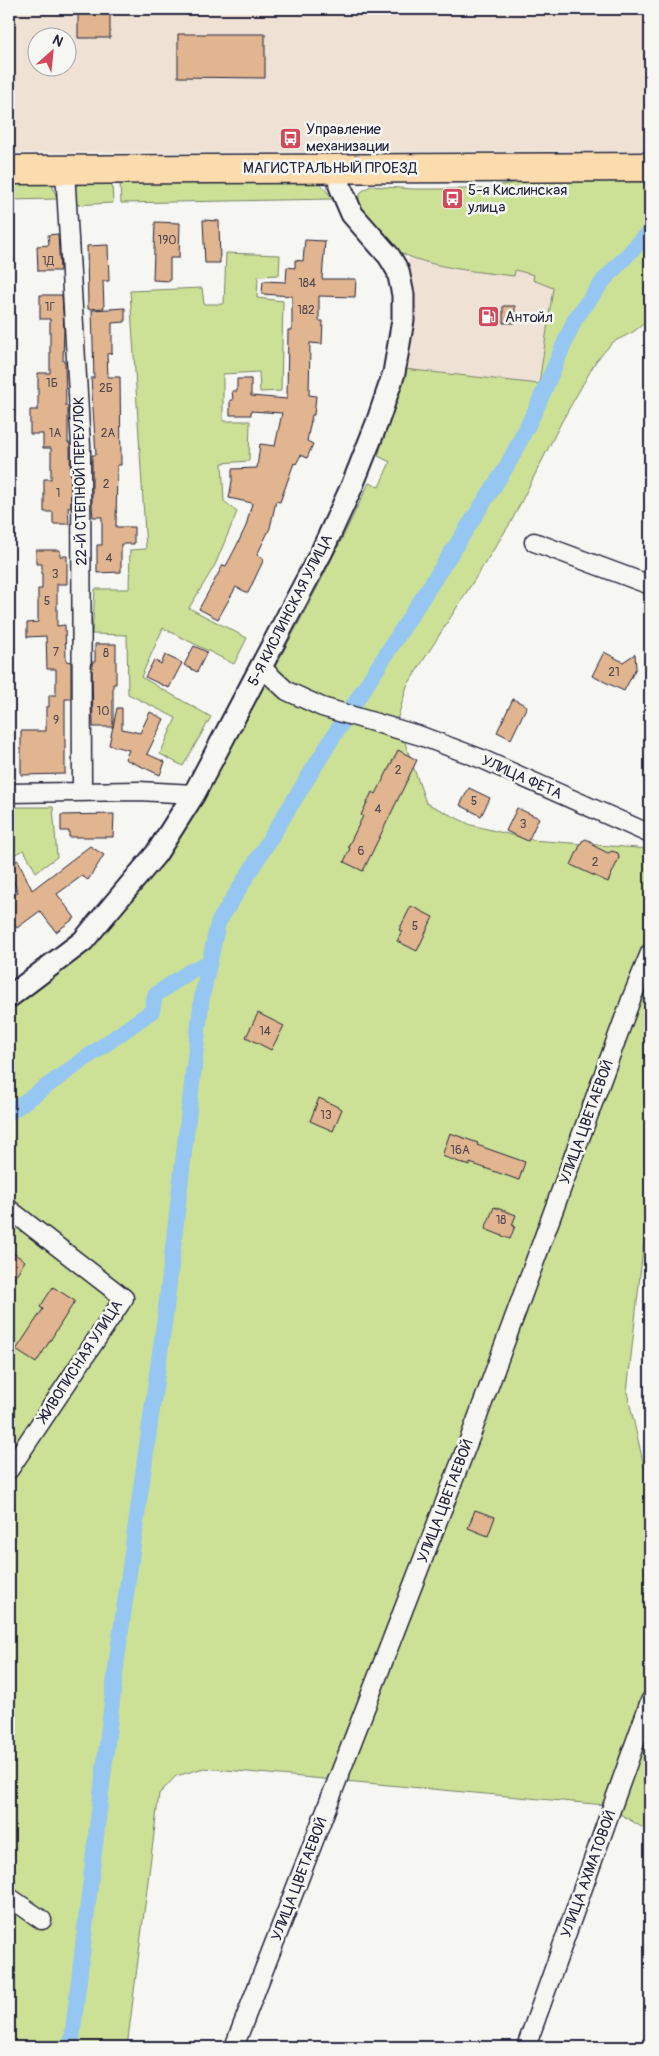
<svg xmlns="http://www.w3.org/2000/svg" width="659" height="2056" font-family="Pangolin,sans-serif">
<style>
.built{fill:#efe2d5;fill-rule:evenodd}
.green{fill:#cce196;stroke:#778268}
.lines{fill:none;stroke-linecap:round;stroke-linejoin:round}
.canal{stroke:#96c6f2;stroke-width:16}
.building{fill:#e0b590;stroke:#22223b}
.minor-casing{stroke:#22223b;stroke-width:21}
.tertiary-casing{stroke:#22223b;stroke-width:25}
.primary-casing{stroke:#22223b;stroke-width:31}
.minor{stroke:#f6f6f2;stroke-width:18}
.tertiary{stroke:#f6f6f2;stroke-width:21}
.primary{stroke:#fcdcac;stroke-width:28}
.labels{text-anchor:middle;stroke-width:5;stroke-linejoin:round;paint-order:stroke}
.number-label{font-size:12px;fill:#524750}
.poi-label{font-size:15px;fill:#22223b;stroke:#f6f6f2;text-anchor:start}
.street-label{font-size:15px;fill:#22223b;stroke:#f6f6f2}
</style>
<rect width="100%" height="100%" fill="#f6f6f2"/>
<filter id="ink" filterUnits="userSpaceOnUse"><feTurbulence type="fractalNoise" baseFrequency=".02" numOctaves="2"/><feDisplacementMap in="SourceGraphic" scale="10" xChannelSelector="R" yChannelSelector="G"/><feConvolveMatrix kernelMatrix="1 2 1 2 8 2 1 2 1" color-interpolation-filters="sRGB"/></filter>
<g filter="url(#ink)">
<!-- built -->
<path class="built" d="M9 9H650V151L9 153ZM38 38H68V68H38Z
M411 245 555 272 539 384 390 368Z"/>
<!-- green -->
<path class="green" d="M529 180 650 182V226L636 243 639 244 650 237V319L633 332 613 342 596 361 562 421 511 522 407 686 397 720 426 803 471 825 532 840 650 849V992L647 999 644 1019 645 1058 650 1145V1186L627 1392 650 1492V1832L605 1805 204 1768 176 1776 159 1794 127 2047H9V1010L89 948 150 870 157 872C232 746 306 617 369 483L379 487 390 462 378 456 404 369 539 384 553 288 533 280 534 275 515 270 514 276C480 272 417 267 390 246 377 235 366 218 357 203L361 192 370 186 414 189H480Z
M120 182H319L333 199 121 203Z
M80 183H112L113 203 72 205 73 189Z
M9 184H52L57 199 9 200Z
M226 253 280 255 279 275 258 276 257 298 283 301 281 391 260 392 259 372 223 374V421H250L249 461 222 463 224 501 237 512 215 565 189 608 247 638 234 664 163 628 141 677 211 717 183 766 160 754 176 718 128 694 127 635 92 634 95 589H129L130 550 146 549 130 291 202 288 204 304H224Z
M9 807H53L57 857 36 872 24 850 9 857Z"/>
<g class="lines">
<!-- canal -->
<path class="canal" d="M9 1113 152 1011 155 995 192 970 206 964 209 966
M71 2047 117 1659 165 1317 202 997 218 923 333 737 507 466 536 409 575 319 604 280 650 231"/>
</g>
<!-- building -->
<path class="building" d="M78 9H110V38H78Z
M178 34H265V78L178 77Z
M203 220 219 221 220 263H205Z
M155 222 180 223 179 258H170V281L153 280Z
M58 234 60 271H38L37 246 49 245 48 235Z
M305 240 325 241 322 279H356L355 297 319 296V321H323L322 344 310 343 309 395 316 396 314 415H312L307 441 313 444 307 458 301 455 296 464 294 463 280 502 276 501 270 528 257 555 264 559 248 593 236 587 218 619 199 609 223 565 226 566 236 547 246 526 252 503 229 498 232 481V469L257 468 260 444 275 446 282 413 251 411V415H230V400H233L232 391H237V379H251V396L287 399 288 330H292V296L262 294 263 281 286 282 287 267 295 268V260L303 261Z
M108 245 109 281H103L104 308 88 309 87 246Z
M40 295H62L64 330 63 361H65L66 406H68V443H70V446L71 507H68L69 524H53V512H44V479H51V448H43V434H30V410H38V373H50V319H40Z
M503 306H515V323H503Z
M125 308V322L112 323V353L107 354 108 377H120L121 465H117L116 527H134V544H121V572L97 573V545H102V517H93L92 507V455H96L91 378H94L92 310Z
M36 550H60V556H67V584H57V626L65 625 66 661 71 662V699H65V774L21 775V731H46V707H49V695H56V669H47L46 636 27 637V623L38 622V589H42V564H36Z
M95 644H116V684H113V727H93L92 662H95Z
M194 646 207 652 197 672 184 665Z
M604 652 623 662 635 654 636 668 624 691 592 676Z
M165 655 182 663 169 688 145 677 154 660 161 664Z
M513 699 527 706 511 739 497 732Z
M117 708H122V729L140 733 150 712 164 719 147 754 165 762 160 775 125 759 129 750 109 745Z
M398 750 417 760 363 871 344 862 350 848 348 847 363 816 361 815 372 792 376 794Z
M469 788 490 798 481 816 460 805Z
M517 808 539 818 528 841 506 831Z
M114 814 113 837H69V831H61V815Z
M586 839 592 842 594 846 608 853 612 851 618 853 619 858 608 882 571 865 582 841Z
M90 846 104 855 88 880 82 876 57 894 75 918 56 932 40 911 17 928 9 916V899L18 892 9 871V864L18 860 32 890Z
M411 906 433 917 417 951 397 941 402 932 399 930Z
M258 1013 284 1026 271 1050 246 1037Z
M319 1098 342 1109 333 1131 310 1121Z
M450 1133 478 1143 477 1145 525 1162 519 1180 470 1163V1166L442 1156Z
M494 1207 516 1215 512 1225 515 1226 510 1239 485 1229Z
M9 1250 25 1261 9 1286Z
M53 1287 75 1301 36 1363 16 1350 43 1309 40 1307Z
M475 1510 495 1517 488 1536 468 1528Z"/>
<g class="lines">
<defs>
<path id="minor" d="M65 170 81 446 82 792
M534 542 650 585
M261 667 287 691 322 707 421 736 482 759 650 834
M9 793 139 791 194 794
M9 1209 124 1298 9 1470
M9 1897 42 1920
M234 2047 471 1435 632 997 650 953
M526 2047 650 1701"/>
<path id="tertiary" d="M9 997 83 941 156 854 194 794 322 551 352 486 377 423 394 373 403 320V295L398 271 389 256 352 214 340 186 338 167"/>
<path id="primary" d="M9 170 650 167"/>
</defs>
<!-- minor casing -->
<use href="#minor" class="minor-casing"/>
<!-- tertiary casing -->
<use href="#tertiary" class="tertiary-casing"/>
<!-- primary casing -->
<use href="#primary" class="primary-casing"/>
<!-- minor -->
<use href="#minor" class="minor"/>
<!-- tertiary -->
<use href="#tertiary" class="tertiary"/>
<!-- primary -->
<use href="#primary" class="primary"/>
</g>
</g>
<!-- icons -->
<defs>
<symbol id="bus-square" viewBox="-11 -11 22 22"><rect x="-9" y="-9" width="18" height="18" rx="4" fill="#d1495b" stroke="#f6f6f2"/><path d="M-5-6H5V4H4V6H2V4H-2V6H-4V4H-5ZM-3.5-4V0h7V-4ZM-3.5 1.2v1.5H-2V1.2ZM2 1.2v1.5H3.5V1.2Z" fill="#fff"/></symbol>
<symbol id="fuel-square" viewBox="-11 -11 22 22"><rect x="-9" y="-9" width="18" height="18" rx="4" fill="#d1495b" stroke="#f6f6f2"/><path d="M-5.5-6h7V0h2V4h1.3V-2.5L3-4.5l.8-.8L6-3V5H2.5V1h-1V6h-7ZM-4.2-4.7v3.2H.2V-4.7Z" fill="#fff"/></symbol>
</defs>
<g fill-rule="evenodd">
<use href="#bus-square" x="278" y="126" width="25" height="25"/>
<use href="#bus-square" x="440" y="186" width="25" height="25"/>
<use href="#fuel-square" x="476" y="304" width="25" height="25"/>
</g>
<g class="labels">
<!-- number labels -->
<g class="number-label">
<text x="167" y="244">190</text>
<text x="48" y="265">1Д</text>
<text x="307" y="287">184</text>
<text x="50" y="311">1Г</text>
<text x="306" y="314">182</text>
<text x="52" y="387">1Б</text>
<text x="106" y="392">2Б</text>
<text x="55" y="437">1А</text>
<text x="108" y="437">2А</text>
<text x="106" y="488">2</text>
<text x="58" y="497">1</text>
<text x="109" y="562">4</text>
<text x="55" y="578">3</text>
<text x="47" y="605">5</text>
<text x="56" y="656">7</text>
<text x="106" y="657">8</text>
<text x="614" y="676">21</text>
<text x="103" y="715">10</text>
<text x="56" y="724">9</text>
<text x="398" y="774">2</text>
<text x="474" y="805">5</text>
<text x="378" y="813">4</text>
<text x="523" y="828">3</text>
<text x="361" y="855">6</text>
<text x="595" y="866">2</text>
<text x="415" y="930">5</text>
<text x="265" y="1035">14</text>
<text x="326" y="1119">13</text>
<text x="460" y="1154">16А</text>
<text x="501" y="1224">18</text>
</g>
<!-- poi labels -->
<g class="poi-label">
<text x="306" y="134">Управление<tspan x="306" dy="17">механизации</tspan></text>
<text x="468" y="195">5-я Кислинская<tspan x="468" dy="17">улица</tspan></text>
<text x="505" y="322">Антойл</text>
</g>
<!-- street labels -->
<g class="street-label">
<text x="330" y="173">МАГИСТРАЛЬНЫЙ ПРОЕЗД</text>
<text transform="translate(80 481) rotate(-91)" y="5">22-Й СТЕПНОЙ ПЕРЕУЛОК</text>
<text transform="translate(290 610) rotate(-63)" y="5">5-Я КИСЛИНСКАЯ УЛИЦА</text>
<text transform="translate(522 777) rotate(24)" y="5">УЛИЦА ФЕТА</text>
<text transform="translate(586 1122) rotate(-70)" y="5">УЛИЦА ЦВЕТАЕВОЙ</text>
<text transform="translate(80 1361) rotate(-57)" y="5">ЖИВОПИСНАЯ УЛИЦА</text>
<text transform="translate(445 1501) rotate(-69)" y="5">УЛИЦА ЦВЕТАЕВОЙ</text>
<text transform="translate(588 1874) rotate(-70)" y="5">УЛИЦА АХМАТОВОЙ</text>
<text transform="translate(299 1879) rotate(-69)" y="5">УЛИЦА ЦВЕТАЕВОЙ</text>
</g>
</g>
<!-- margin -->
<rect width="659" height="2056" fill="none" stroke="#f6f6f2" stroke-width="30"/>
<rect x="15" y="15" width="629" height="2026" fill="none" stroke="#22223b" stroke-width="2" filter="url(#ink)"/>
<!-- north arrow -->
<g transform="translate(52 52) rotate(27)"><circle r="24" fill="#f6f6f2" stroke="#a1a1a9"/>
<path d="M0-4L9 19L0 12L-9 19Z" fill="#d1495b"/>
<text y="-8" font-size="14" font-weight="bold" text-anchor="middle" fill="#22223b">N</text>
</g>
</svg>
